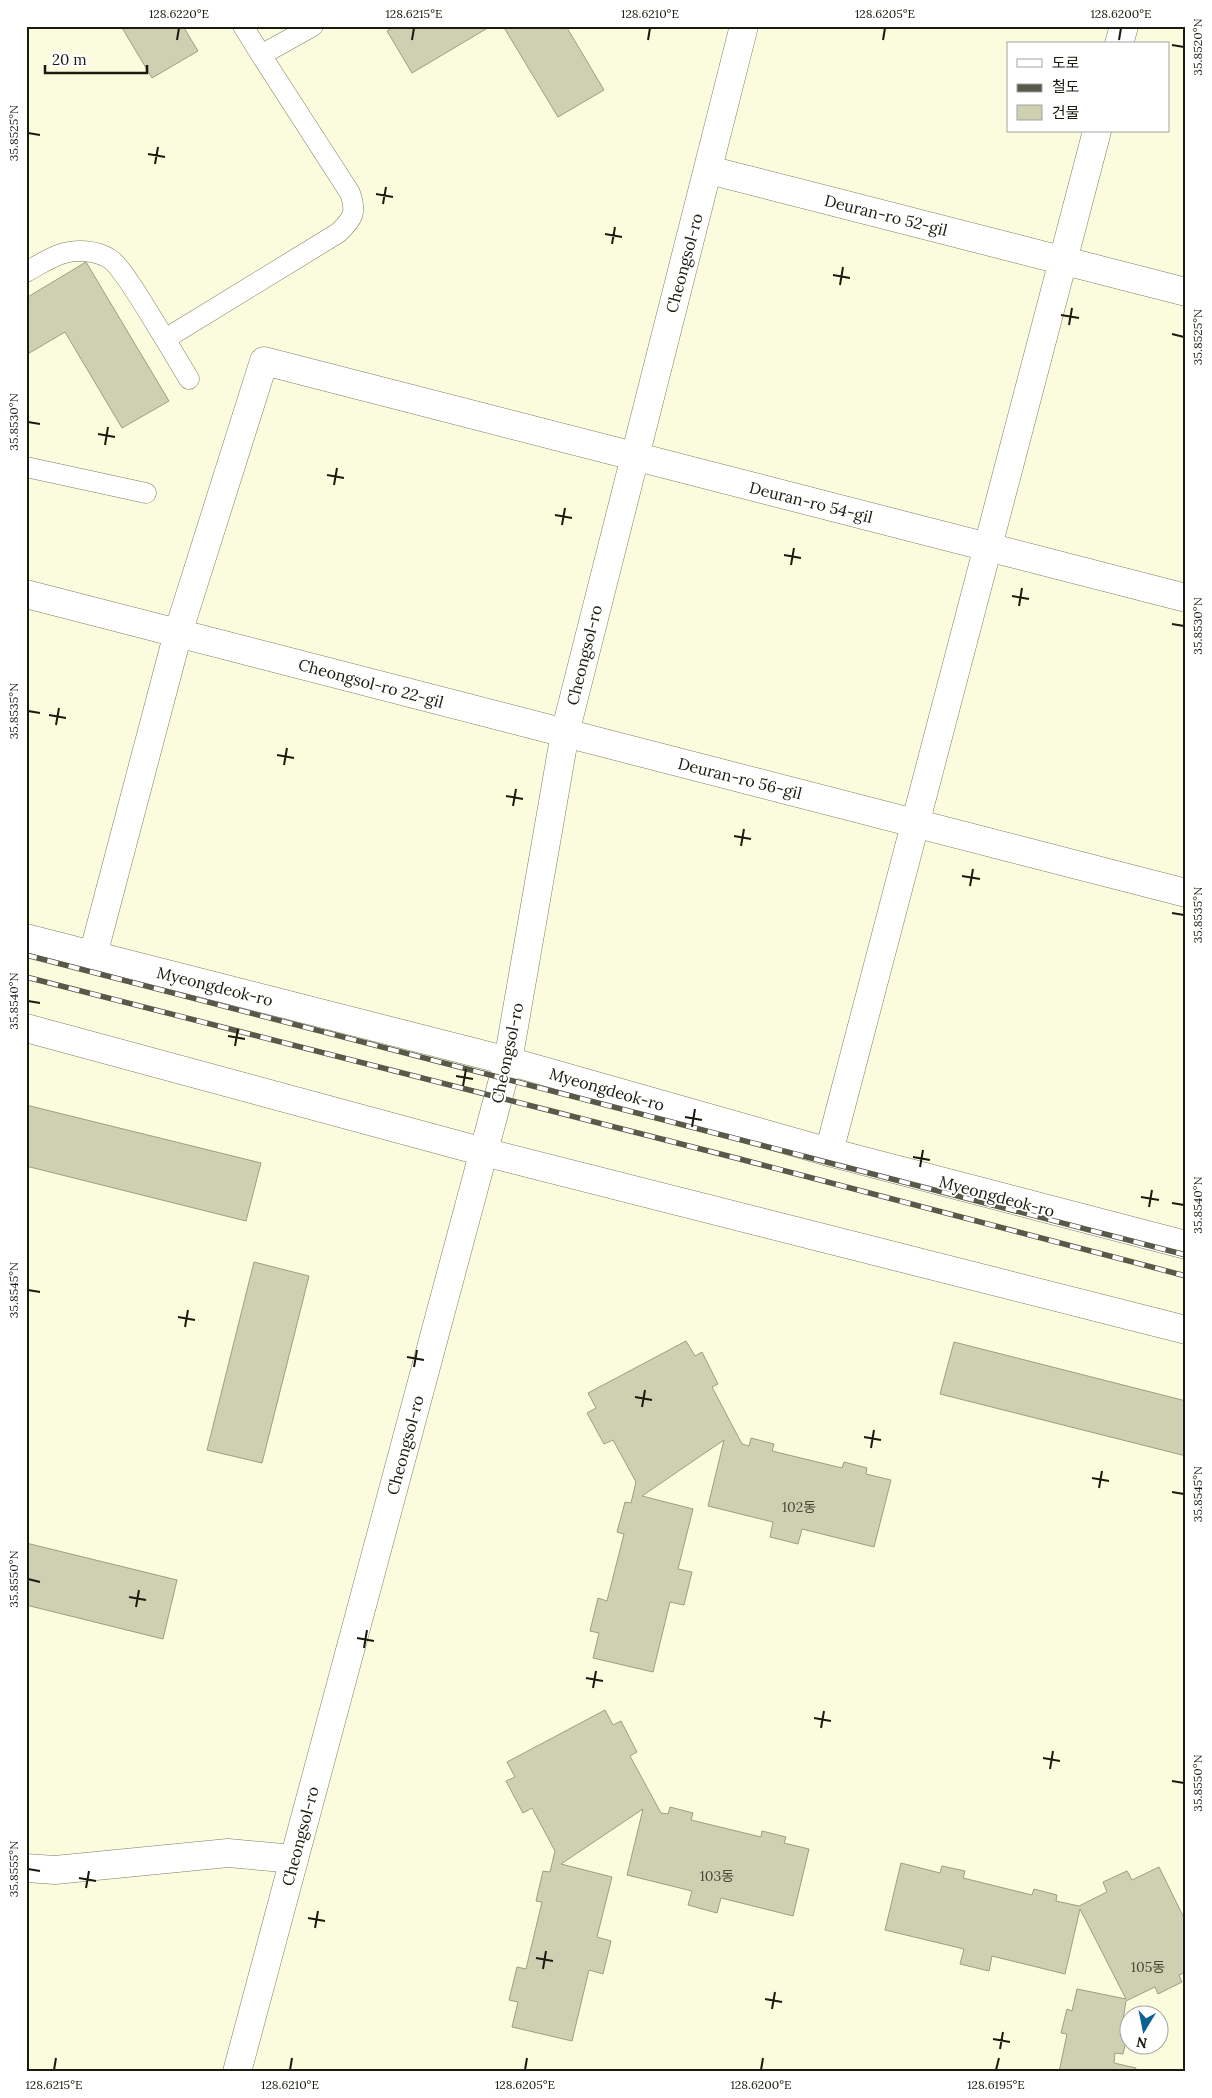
<svg xmlns="http://www.w3.org/2000/svg" width="1212" height="2098" font-family="Lora,'Noto Sans KR',serif">
<style>
.building{fill:#cfd0b2;stroke:#9d9e82}
.lines{fill:none;stroke-linecap:round;stroke-linejoin:round}
.lane-casing{stroke:#7c7d62;stroke-width:21}
.street-casing{stroke:#7c7d62;stroke-width:29}
.secondary-casing{stroke:#7c7d62;stroke-width:29}
.lane{stroke:#fff;stroke-width:20}
.street{stroke:#fff;stroke-width:28}
.secondary{stroke:#fff;stroke-width:28}
.rail-casing{stroke:#595949;stroke-width:5.5}
.rail{stroke:#fff;stroke-width:4;stroke-dasharray:11;stroke-linecap:butt}
.ticks{fill:none;stroke:#1a1a0f;stroke-width:2}
.labels{text-anchor:middle;stroke-width:4;stroke-linejoin:round;paint-order:stroke}
.number-label{font-size:14px;fill:#474838}
.street-label{font-size:16px;fill:#1a1a0f;stroke:#fff}
.neatline{fill:none;stroke:#1a1a0f;stroke-width:2}
.ticks-label{font-size:12px;text-anchor:middle;fill:#1a1a0f}
</style>
<rect width="100%" height="100%" fill="#fbfcdd"/>
<!-- building -->
<path class="building" d="M121 26H183L198 51 152 78Z
M395 26H491L412 73 387 31Z
M503 26H566L604 90 558 117Z
M86 262 169 401 122 428 65 332 26 355V298Z
M26 1105 261 1163 246 1221 26 1166Z
M254 1262 309 1276 262 1463 207 1450Z
M686 1341 695 1356 702 1352 718 1384 712 1387 742 1444 749 1446 751 1438 774 1444 772 1451 842 1468 844 1462 867 1468 866 1474 891 1480 874 1547 802 1529 798 1544 770 1537 773 1522 708 1506 724 1440 642 1496 693 1509 678 1569 692 1572 684 1605 670 1602 653 1672 593 1658 599 1633 590 1631 598 1598 607 1601 624 1534 617 1532 625 1502 631 1503 636 1482 613 1440 604 1444 587 1413 596 1408 588 1393Z
M954 1342 1186 1401V1456L940 1394Z
M26 1543 177 1580 163 1639 26 1605Z
M605 1710 613 1725 621 1721 637 1752 630 1756 661 1813 668 1814 670 1807 693 1813 691 1820 761 1837 762 1831 786 1837 784 1843 809 1849 793 1916 721 1898 717 1913 688 1905 692 1891 627 1875 643 1809 561 1864 612 1877 597 1937 611 1941 603 1974 589 1970 572 2041 512 2027 518 2002 509 2000 517 1967 526 1969 542 1902 536 1901 543 1871 550 1872 555 1851 532 1808 523 1813 506 1781 515 1777 507 1762Z
M901 1863 940 1873 942 1866 965 1871 963 1878 1032 1895 1034 1889 1057 1895 1056 1901 1079 1906 1107 1892 1103 1882 1127 1871 1132 1880 1159 1867 1186 1922V1972L1179 1975 1182 1982 1158 1994 1155 1987 1126 2001 1123 2020 1130 2021V2025L1123 2054 1115 2053 1114 2063 1136 2068 1135 2072H1059L1067 2034 1061 2033 1067 2009 1072 2011 1077 1989 1126 1999 1080 1909 1065 1974 992 1956 989 1971 960 1964 964 1949 885 1930Z"/>
<g class="lines">
<defs>
<path id="lane" d="M243 26 261 55 313 26
M26 272C37 266 49 258 61 254 76 249 96 250 110 259 123 267 154 322 165 339L338 233C353 219 357 213 350 193L261 55
M165 339 189 379
M26 467 146 493"/>
<path id="street" d="M1119 44 1124 26
M709 170 1186 292
M26 594 1186 893
M93 955 178 633 264 361 1186 598
M829 1152 1097 131
M26 1868 55 1870 228 1853 294 1859"/>
<path id="secondary" d="M26 938 508 1061 829 1152 1186 1245
M26 1028 484 1152 1186 1330
M237 2072 508 1061 565 733 744 26"/>
</defs>
<!-- lane casing -->
<use href="#lane" class="lane-casing"/>
<!-- street casing -->
<use href="#street" class="street-casing"/>
<!-- secondary casing -->
<use href="#secondary" class="secondary-casing"/>
<!-- lane -->
<use href="#lane" class="lane"/>
<!-- street -->
<use href="#street" class="street"/>
<!-- secondary -->
<use href="#secondary" class="secondary"/>
<defs>
<path id="rail" d="M26 955 1186 1255
M26 977 736 1158 1186 1276"/>
</defs>
<!-- rail casing -->
<use href="#rail" class="rail-casing"/>
<!-- rail -->
<use href="#rail" class="rail"/>
</g>
<!-- ticks -->
<path class="ticks" d="M177 40 179 28M412 40 414 28M648 40 650 28M883 40 885 28M1119 40 1121 28M1172 45 1184 47M28 133 40 135M148 154 165 157M155 164 158 147M376 194 393 197M383 204 386 187M605 234 622 237M612 244 615 227M833 275 850 278M840 285 843 267M1061 315 1079 318M1069 325 1072 308M1172 334 1184 337M28 422 40 424M98 434 115 437M105 445 108 427M327 475 344 478M334 485 337 468M555 515 572 518M562 525 565 508M784 555 801 558M791 565 794 548M1012 596 1029 599M1019 606 1022 588M1172 624 1184 626M28 711 40 713M49 715 66 718M56 725 59 708M277 755 294 758M284 765 287 748M506 796 523 799M513 806 516 789M734 836 751 839M741 846 744 829M962 876 980 879M970 886 973 869M1172 913 1184 915M28 1001 40 1003M228 1036 245 1039M235 1046 238 1029M456 1076 473 1079M463 1086 466 1069M685 1117 702 1120M692 1127 695 1109M913 1157 930 1160M920 1167 923 1150M1141 1197 1159 1200M1172 1203 1184 1205M1149 1207 1152 1190M28 1290 40 1292M178 1317 195 1320M185 1327 188 1310M407 1357 424 1360M414 1367 417 1350M635 1397 652 1400M642 1407 645 1390M864 1437 881 1440M871 1448 874 1430M1092 1478 1109 1481M1099 1488 1102 1471M1172 1492 1184 1494M28 1579 40 1582M129 1597 146 1600M136 1607 139 1590M357 1638 374 1641M364 1648 367 1630M586 1678 603 1681M593 1688 596 1671M814 1718 831 1721M821 1728 824 1711M1043 1758 1060 1761M1050 1769 1053 1751M1172 1781 1184 1783M28 1869 40 1871M79 1878 96 1881M86 1888 89 1871M308 1918 325 1921M315 1928 318 1911M536 1958 553 1961M543 1969 546 1951M765 1999 782 2002M772 2009 775 1992M993 2039 1010 2042M1000 2049 1003 2032M54 2070 56 2058M290 2070 292 2058M525 2070 527 2058M761 2070 763 2058M996 2070 999 2058"/>
<g class="labels">
<!-- number labels -->
<g class="number-label">
<text x="799" y="1512">102동</text>
<text x="717" y="1881">103동</text>
<text x="1148" y="1972">105동</text>
</g>
<!-- street labels -->
<g class="street-label">
<text transform="translate(886 215) rotate(14)" y="6">Deuran-ro 52-gil</text>
<text transform="translate(684 263) rotate(-75)" y="6">Cheongsol-ro</text>
<text transform="translate(811 502) rotate(14)" y="6">Deuran-ro 54-gil</text>
<text transform="translate(584 655) rotate(-76)" y="6">Cheongsol-ro</text>
<text transform="translate(371 683) rotate(15)" y="6">Cheongsol-ro 22-gil</text>
<text transform="translate(740 778) rotate(14)" y="6">Deuran-ro 56-gil</text>
<text transform="translate(215 986) rotate(14)" y="6">Myeongdeok-ro</text>
<text transform="translate(507 1053) rotate(-78)" y="6">Cheongsol-ro</text>
<text transform="translate(607 1089) rotate(16)" y="6">Myeongdeok-ro</text>
<text transform="translate(997 1196) rotate(15)" y="6">Myeongdeok-ro</text>
<text transform="translate(405 1445) rotate(-75)" y="6">Cheongsol-ro</text>
<text transform="translate(300 1836) rotate(-75)" y="6">Cheongsol-ro</text>
</g>
</g>
<!-- border -->
<rect width="1212" height="2098" fill="none" stroke="#ffffff" stroke-width="55"/>
<!-- legend -->
<rect x="1007" y="42" width="162" height="90" fill="#ffffff" stroke="#a3a39f"/>
<rect x="1017" y="59" width="25" height="8" fill="#ffffff" stroke="#a3a39f"/>
<text x="1052" y="68" font-size="15" fill="#1a1a0f">도로</text>
<rect x="1017" y="84" width="25" height="8" fill="#595949" stroke="#a3a39f"/>
<text x="1052" y="92" font-size="15" fill="#1a1a0f">철도</text>
<rect x="1017" y="105" width="25" height="15" fill="#cfd0b2" stroke="#a3a39f"/>
<text x="1052" y="118" font-size="15" fill="#1a1a0f">건물</text>
<!-- north arrow -->
<g transform="translate(1144 2030) rotate(190)"><circle r="24" fill="#ffffff" stroke="#a3a39f"/>
<path d="M0-4L9 19L0 12L-9 19Z" fill="#0c6192"/>
<text y="-8" font-size="14" font-weight="bold" text-anchor="middle" fill="#1a1a0f">N</text>
</g>
<!-- scale -->
<path d="M45 65v8h102v-8" fill="none" stroke="#1a1a0f" stroke-width="2.5"/>
<text x="52" y="65" font-size="15" fill="#1a1a0f" stroke="#ffffff" stroke-width="4" paint-order="stroke">20 m</text>
<rect x="28" y="28" width="1156" height="2042" class="neatline"/>
<g class="ticks-label">
<text x="179" y="18">128.6220°E</text>
<text x="414" y="18">128.6215°E</text>
<text x="650" y="18">128.6210°E</text>
<text x="885" y="18">128.6205°E</text>
<text x="1121" y="18">128.6200°E</text>
<text transform="translate(1198 47) rotate(-90)" y="4">35.8520°N</text>
<text transform="translate(14 133) rotate(-90)" y="4">35.8525°N</text>
<text transform="translate(1198 337) rotate(-90)" y="4">35.8525°N</text>
<text transform="translate(14 422) rotate(-90)" y="4">35.8530°N</text>
<text transform="translate(1198 626) rotate(-90)" y="4">35.8530°N</text>
<text transform="translate(14 711) rotate(-90)" y="4">35.8535°N</text>
<text transform="translate(1198 915) rotate(-90)" y="4">35.8535°N</text>
<text transform="translate(14 1001) rotate(-90)" y="4">35.8540°N</text>
<text transform="translate(1198 1205) rotate(-90)" y="4">35.8540°N</text>
<text transform="translate(14 1290) rotate(-90)" y="4">35.8545°N</text>
<text transform="translate(1198 1494) rotate(-90)" y="4">35.8545°N</text>
<text transform="translate(14 1579) rotate(-90)" y="4">35.8550°N</text>
<text transform="translate(1198 1783) rotate(-90)" y="4">35.8550°N</text>
<text transform="translate(14 1869) rotate(-90)" y="4">35.8555°N</text>
<text x="54" y="2089">128.6215°E</text>
<text x="290" y="2089">128.6210°E</text>
<text x="525" y="2089">128.6205°E</text>
<text x="761" y="2089">128.6200°E</text>
<text x="996" y="2089">128.6195°E</text>
</g>
</svg>
